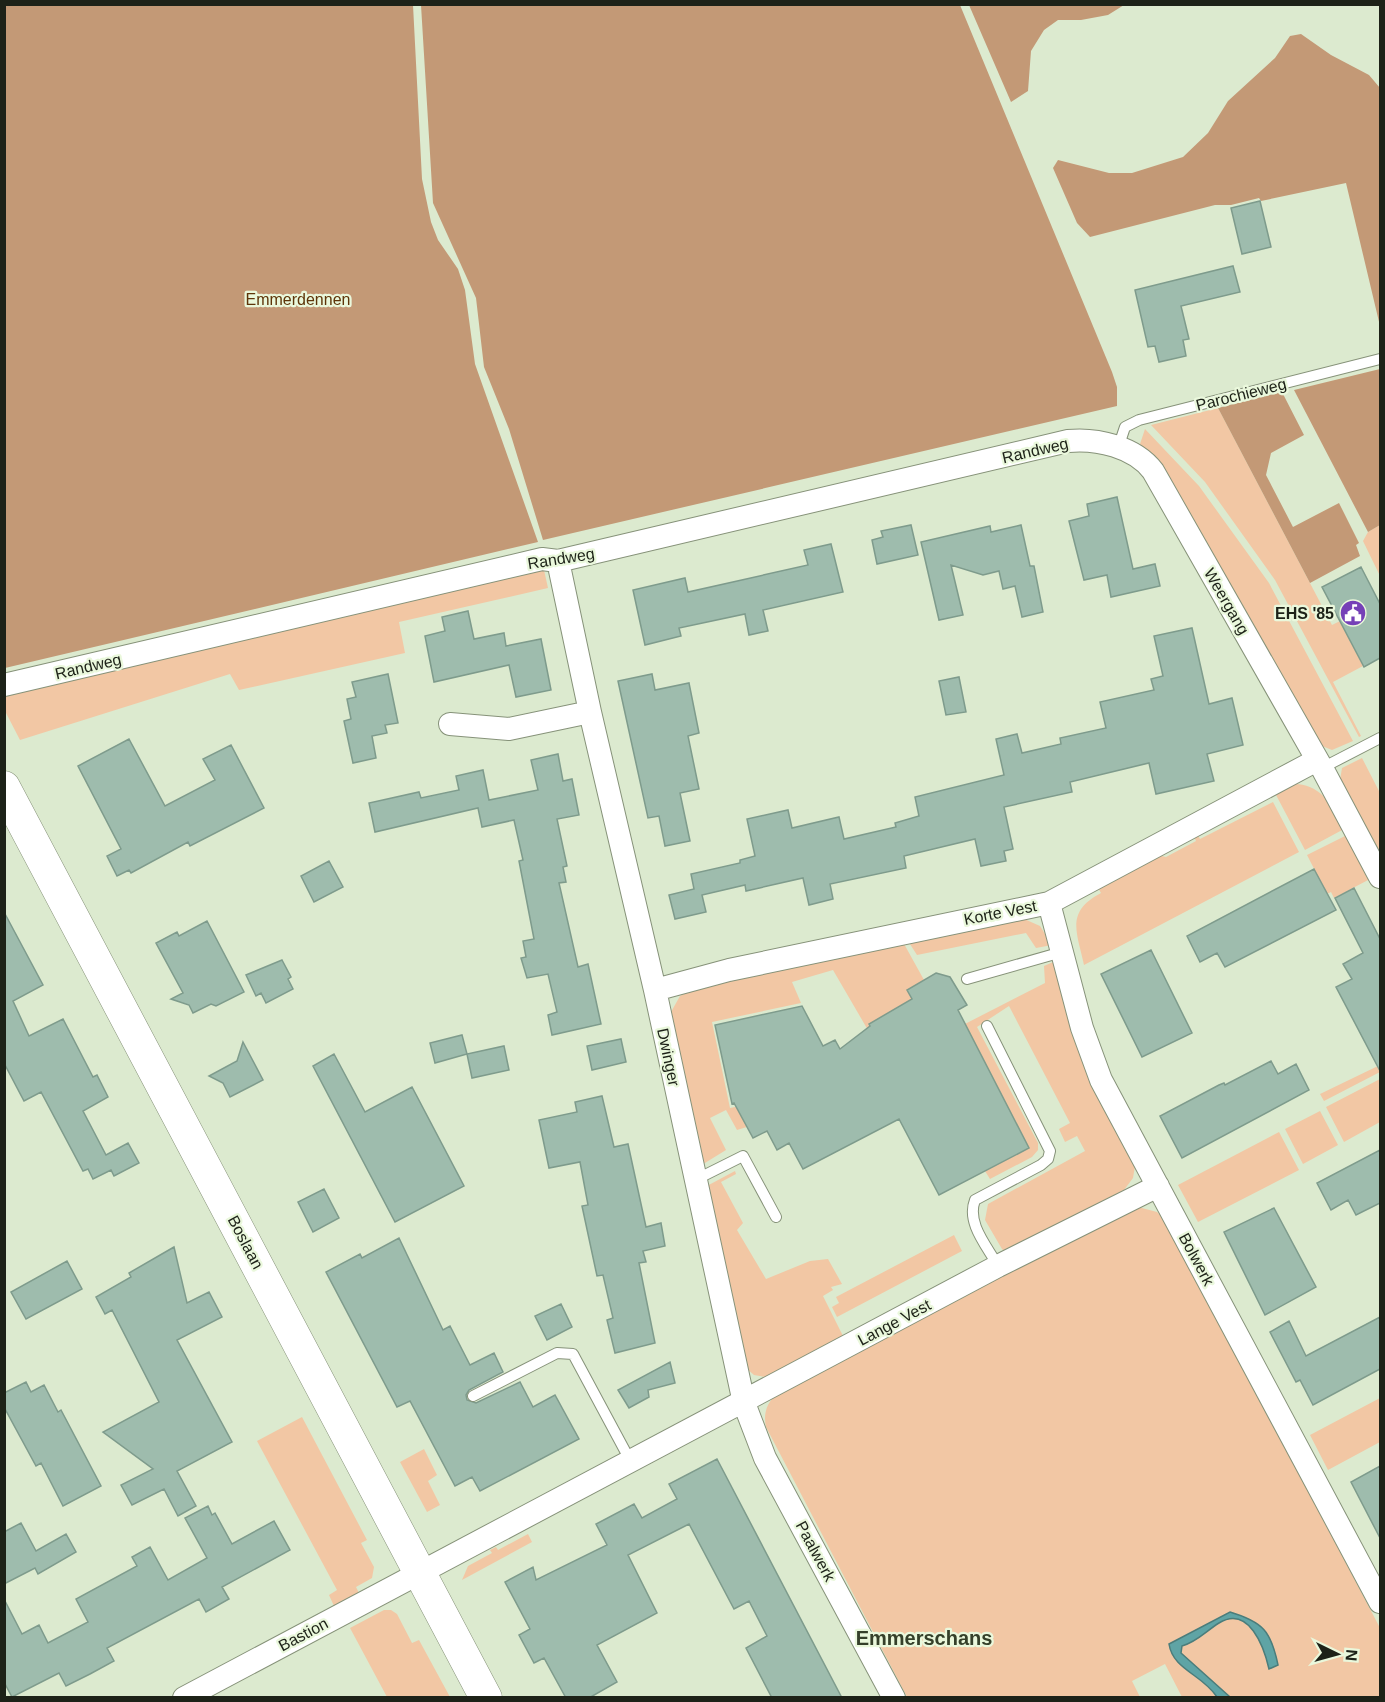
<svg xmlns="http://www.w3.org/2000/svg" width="1385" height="1702" font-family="Helvetica,sans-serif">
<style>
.green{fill:#f2c7a4}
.forest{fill:#c39976}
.water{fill:#5fa4a5;stroke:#4b7d7b;stroke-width:1.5}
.building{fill:#9ebcad;stroke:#7e9b8c;stroke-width:1.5}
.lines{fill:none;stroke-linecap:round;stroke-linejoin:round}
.service-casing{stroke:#869279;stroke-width:12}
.minor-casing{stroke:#869279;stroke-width:24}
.secondary-casing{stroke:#869279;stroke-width:33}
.service{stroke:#fff;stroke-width:10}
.minor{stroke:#fff;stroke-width:22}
.secondary{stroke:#fff;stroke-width:32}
.labels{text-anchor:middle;stroke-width:4.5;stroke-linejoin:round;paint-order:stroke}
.park-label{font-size:16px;fill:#5d3408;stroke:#eaf8dc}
.street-label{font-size:16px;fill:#1d2218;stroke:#eaf8dc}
.poi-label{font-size:16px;font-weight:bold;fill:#1d2218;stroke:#eaf8dc;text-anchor:end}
.quarter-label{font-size:20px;font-weight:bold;fill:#35402a;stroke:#eaf8dc}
</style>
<rect width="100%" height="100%" fill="#dceacf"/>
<!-- green -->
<path class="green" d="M1218 408 1332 625 1340 621 1363 666 1333 682 1361 736 1359 737 1275 580 1205 482 1151 425Z
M1145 429 1199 486 1269 583 1353 741 1332 750 1322 746 1140 444Z
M1380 525V576L1363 541 1368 532Z
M544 570 548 588 399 622 405 653 239 690 230 674 20 740 5 711 4 691Z
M1362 758 1380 793V856L1340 780 1342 768Z
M1296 784C1324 786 1332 807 1344 829L1305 850 1275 793Z
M1273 802 1299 852 1084 965C1077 932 1065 912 1101 893L1097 886 1157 855 1166 857 1196 841 1194 836 1197 834 1200 839Z
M1347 835 1370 879 1334 898 1331 892 1327 894 1307 855Z
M1022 918 1040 926 1052 945 1036 948 1026 933 917 955 908 941Z
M903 942 924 980 907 990 912 999 869 1024 959 1027 1045 983 1044 966 1053 962 1135 1166 1133 1178 1124 1190 1004 1251 1002 1249 985 1220 988 1204 1085 1151 1077 1136 1065 1142 1059 1129 1070 1123 1009 1006 977 1027 1038 1143V1150L1032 1157 990 1179 985 1171 1029 1148 977 1048 897 1080 833 970 792 982 801 1003 712 1022 730 1108 740 1106 750 1126 737 1130 726 1110 710 1118 726 1150 700 1166 671 1012 680 996 697 988Z
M1380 1065V1072L1324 1101 1320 1094Z
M1380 1079V1122L1344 1142 1326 1107Z
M1320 1111 1338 1145 1303 1164 1285 1129Z
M1279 1132 1299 1170 1198 1222 1178 1185Z
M735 1171 736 1174 721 1182 743 1223 737 1230 766 1279 810 1261 828 1259 842 1284 831 1287 833 1290 823 1296 844 1338 765 1377 754 1375 746 1368 705 1187Z
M1138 1207 1157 1212 1168 1223 1380 1628V1697H1182L1165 1664 1132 1681 1140 1697H907L766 1427C763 1413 767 1402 778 1393L1130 1209Z
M954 1235 962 1251 837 1317 832 1307 839 1303 836 1297Z
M1380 1398V1442L1328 1470 1310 1435Z
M302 1417 367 1540 361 1543 374 1567 372 1578 356 1587 359 1593 334 1606 329 1595 337 1590 257 1441Z
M424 1449 437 1475 428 1481 440 1505 427 1512 400 1462Z
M528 1534 532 1542 462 1580 468 1566 492 1553 490 1550 496 1547 498 1550Z
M384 1610H391L397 1614 412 1643 419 1640 450 1697H387L350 1628Z"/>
<!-- forest -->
<path class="forest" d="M4 5H413L422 179 431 222 438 240 458 269 465 290 475 364 538 542 5 668Z
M421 5H960L1112 372 1117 387V406L543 540 509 429 484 367 476 298 433 203Z
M969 5H1124L1108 15 1081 20H1058L1044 30 1031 51 1028 91 1011 102Z
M1301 34 1331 55 1369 75 1380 88V326L1346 183 1261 201 1259 198 1231 205H1215L1090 237 1077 223 1053 168 1058 160 1109 173H1132L1183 157 1208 133 1228 101 1275 58 1290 36Z
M1380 369V525L1368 532 1294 390Z
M1282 392 1304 435 1271 453 1266 475 1293 527 1339 503 1359 543 1356 545 1360 556 1310 583 1218 408Z"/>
<!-- water -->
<path class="water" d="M1230 1612C1263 1622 1271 1631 1278 1665L1269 1669C1264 1647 1249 1605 1219 1623 1206 1631 1197 1642 1182 1646L1181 1653 1230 1697H1217C1202 1674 1173 1670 1169 1644Z"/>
<!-- building -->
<path class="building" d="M1260 201 1271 247 1242 254 1231 208Z
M1233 266 1240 292 1181 306 1189 339 1183 340 1186 356 1159 362 1155 346 1148 347 1135 290Z
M1117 497 1133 569 1155 564 1160 586 1111 597 1107 575 1084 580 1069 521 1089 516 1087 504Z
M911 525 918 555 877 564 872 540 883 537 881 531Z
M1021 525 1030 566H1034L1043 612 1022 617 1015 586 1003 589 999 571 983 575 951 565 963 615 939 620 921 542 990 526 991 532Z
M831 544 843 592 763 610 768 631 749 635 745 614 679 628 681 636 645 645 633 590 685 578 688 592 808 565 804 550Z
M1361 567 1380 604V658L1364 667 1322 587Z
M468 611 474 639 504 633 506 646 541 639 551 690 516 697 509 665 434 682 425 636 445 631 442 617Z
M1192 628 1209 704 1232 698 1243 745 1207 754 1214 781 1156 794 1149 763 1070 782 1072 792 1004 807 1013 849 1004 851 1006 861 981 866 975 839 904 856 906 868 830 884 833 899 809 905 803 878 746 891 745 885 702 895 706 912 675 919 669 895 694 889 691 874 740 863V860L755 856 747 819 788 810 792 828 839 817 844 839 896 827 895 823 919 816 915 797 1004 775 996 739 1017 734 1022 753 1061 744 1060 738 1106 728 1100 702 1154 690 1151 679 1163 676 1154 636Z
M388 674 398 723 385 725 387 733 372 736 376 758 353 763 344 721 351 719 347 699 356 697 352 682Z
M652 674 655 690 689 683 699 733 688 736 699 789 680 793 690 841 665 846 659 816 648 818 618 681Z
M959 677 966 712 946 715 939 681Z
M129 739 165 806 215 780 203 759 231 745 264 808 190 846 188 842 131 873 129 870 117 876 107 856 121 849 78 766Z
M558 754 563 781 572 779 579 815 557 819 567 866 563 867 566 882 559 883 578 967 588 964 601 1024 552 1035 548 1015 557 1012 548 974 527 978 521 958 526 957 523 941 534 939 519 861 523 860 514 820 482 827 478 808 375 832 369 803 419 792 421 798 459 790 456 776 483 770 489 800 538 790 531 760Z
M329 861 343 887 314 902 301 876Z
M1314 869 1336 910 1225 967 1217 953 1200 962 1187 936Z
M1354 888 1380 939V1071L1336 987 1352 979 1343 964 1363 953 1335 898Z
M4 912 43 985 13 1001 29 1036 63 1019 93 1077 97 1075 108 1097 83 1111 106 1155 128 1143 139 1163 114 1176 111 1170 93 1179 88 1169 83 1171 41 1092 24 1101 4 1063Z
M207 921 244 992 216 1006 211 1004 193 1013 189 1005 171 999 183 993 156 943 177 932 179 936Z
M1151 950 1192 1033 1142 1057 1101 974Z
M282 960 291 977 288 979 293 989 266 1003 261 993 256 996 246 975Z
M936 973 950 977 967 1005 958 1010 1029 1148 939 1195 899 1119 803 1169 789 1143 777 1150 767 1131 753 1138 734 1103 732 1104 715 1025 802 1006 823 1046 835 1040 840 1049 870 1026 869 1024 912 999 907 990Z
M462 1035 467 1054 435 1063 430 1043Z
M621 1039 626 1062 592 1070 587 1046Z
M243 1042 263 1080 230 1097 223 1083 209 1076 237 1061Z
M504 1046 509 1070 472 1078 467 1054Z
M334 1054 365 1112 412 1087 464 1186 395 1222 313 1066Z
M1271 1061 1278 1074 1296 1064 1309 1090 1182 1158 1160 1116 1219 1085 1224 1083 1225 1085Z
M602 1096 614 1147 628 1144 646 1227 661 1223 665 1246 643 1251 646 1262 639 1263 655 1343 615 1353 607 1320 613 1318 603 1275 597 1276 582 1206 588 1205 580 1162 549 1168 539 1120 577 1112 575 1102Z
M1380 1150V1203L1356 1215 1348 1200 1331 1210 1317 1183Z
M324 1189 339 1218 313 1232 298 1202Z
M1274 1208 1316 1287 1265 1315 1224 1232Z
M399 1238 443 1330 450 1326 470 1365 494 1353 503 1372 469 1390 466 1395 467 1400 476 1403 520 1382 533 1407 555 1395 579 1439 480 1491 472 1477 455 1486 410 1401 397 1407 326 1272 360 1254 362 1258Z
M174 1247 187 1303 209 1292 222 1317 177 1340 232 1442 177 1471 196 1506 178 1516 164 1489 132 1505 121 1485 153 1469 103 1432 159 1402 112 1310 105 1314 96 1297 131 1277 129 1273Z
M67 1261 82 1289 26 1319 11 1292Z
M561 1304 572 1327 547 1340 535 1316Z
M1380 1317V1369L1313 1405 1300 1380 1296 1382 1270 1332 1289 1321 1306 1356Z
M670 1362 675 1383 648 1390 649 1397 629 1408 618 1390Z
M26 1382 31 1392 44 1385 58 1412 61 1410 101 1486 63 1506 41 1463 36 1466 4 1407V1393Z
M717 1459 842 1698H772L746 1648 767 1636 749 1601 734 1609 689 1524 628 1555 657 1613 597 1645 617 1682 589 1698H566L544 1658 534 1663 519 1635 530 1629 505 1582 533 1567 536 1580 607 1545 596 1524 634 1504 642 1518 677 1499 669 1484Z
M1380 1466V1538L1351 1482Z
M208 1506 212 1515 215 1513 232 1544 274 1521 290 1550 222 1587 229 1599 206 1612 199 1599 107 1648 114 1661 90 1674 66 1686 59 1673 12 1697 4 1682V1599L22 1634 39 1625 48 1643 88 1622 76 1599 137 1566 132 1557 150 1547 168 1580 207 1558 185 1518Z
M21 1523 36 1551 66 1534 76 1552 38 1574 35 1568 4 1584V1532Z"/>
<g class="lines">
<defs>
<path id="service" d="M1118 448 1125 427 1139 420 1380 359
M1322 768 1380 738
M967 979 1062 952
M987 1026 1050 1151 1048 1159 1041 1165 975 1200C966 1223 987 1246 998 1266
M695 1180 743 1156 776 1217
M473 1396 557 1353 573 1354 631 1462"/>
<path id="minor" d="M4 685 542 559 558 561 1068 441C1097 438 1135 447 1153 471L1322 768 1380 877
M590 712 655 990 744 1403 765 1458 894 1698
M450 724 509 729 590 712 558 561
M1049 903 1082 1028 1101 1080 1380 1602
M655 990 729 970 1049 903 1317 760
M184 1698 998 1266 1158 1186"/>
<path id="secondary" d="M4 787 486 1698"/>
</defs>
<!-- service casing -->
<use href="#service" class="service-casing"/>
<!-- minor casing -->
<use href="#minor" class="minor-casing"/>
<!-- secondary casing -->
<use href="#secondary" class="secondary-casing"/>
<!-- service -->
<use href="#service" class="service"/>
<!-- minor -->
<use href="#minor" class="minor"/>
<!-- secondary -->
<use href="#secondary" class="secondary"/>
</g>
<!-- icons -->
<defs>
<symbol id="civic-disc" viewBox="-11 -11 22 22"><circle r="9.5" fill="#7540b7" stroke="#eaf8dc"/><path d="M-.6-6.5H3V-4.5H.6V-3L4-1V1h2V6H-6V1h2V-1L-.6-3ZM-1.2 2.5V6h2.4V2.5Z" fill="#fff"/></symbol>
</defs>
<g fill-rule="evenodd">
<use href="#civic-disc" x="1338" y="598" width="30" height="30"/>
</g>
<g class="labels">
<!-- park labels -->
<g class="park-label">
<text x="298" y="305">Emmerdennen</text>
</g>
<!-- street labels -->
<g class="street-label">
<text transform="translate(1241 394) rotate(-14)" y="6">Parochieweg</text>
<text transform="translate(1035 450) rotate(-13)" y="6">Randweg</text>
<text transform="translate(561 558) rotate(-9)" y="6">Randweg</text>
<text transform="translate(1227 601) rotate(60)" y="6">Weergang</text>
<text transform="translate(88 666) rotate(-13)" y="6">Randweg</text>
<text transform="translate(1000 912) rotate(-11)" y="6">Korte Vest</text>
<text transform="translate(669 1057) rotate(78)" y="6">Dwinger</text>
<text transform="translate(246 1242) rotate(62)" y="6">Boslaan</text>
<text transform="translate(1197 1259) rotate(62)" y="6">Bolwerk</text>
<text transform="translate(894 1322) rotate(-28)" y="6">Lange Vest</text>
<text transform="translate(816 1551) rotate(62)" y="6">Paalwerk</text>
<text transform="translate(303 1634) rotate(-28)" y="6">Bastion</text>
</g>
<!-- poi labels -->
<g class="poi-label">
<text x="1334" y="619">EHS '85</text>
</g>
<!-- quarter labels -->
<g class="quarter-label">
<text x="924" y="1645">Emmerschans</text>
</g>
</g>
<!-- border -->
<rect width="1385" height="1702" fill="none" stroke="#1d2218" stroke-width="12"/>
<!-- north arrow -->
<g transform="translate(1337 1654) rotate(95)" stroke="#eaf8dc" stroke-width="4.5" paint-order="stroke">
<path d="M0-4.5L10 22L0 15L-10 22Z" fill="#1d2218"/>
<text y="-9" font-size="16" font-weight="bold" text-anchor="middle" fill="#1d2218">N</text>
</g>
</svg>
